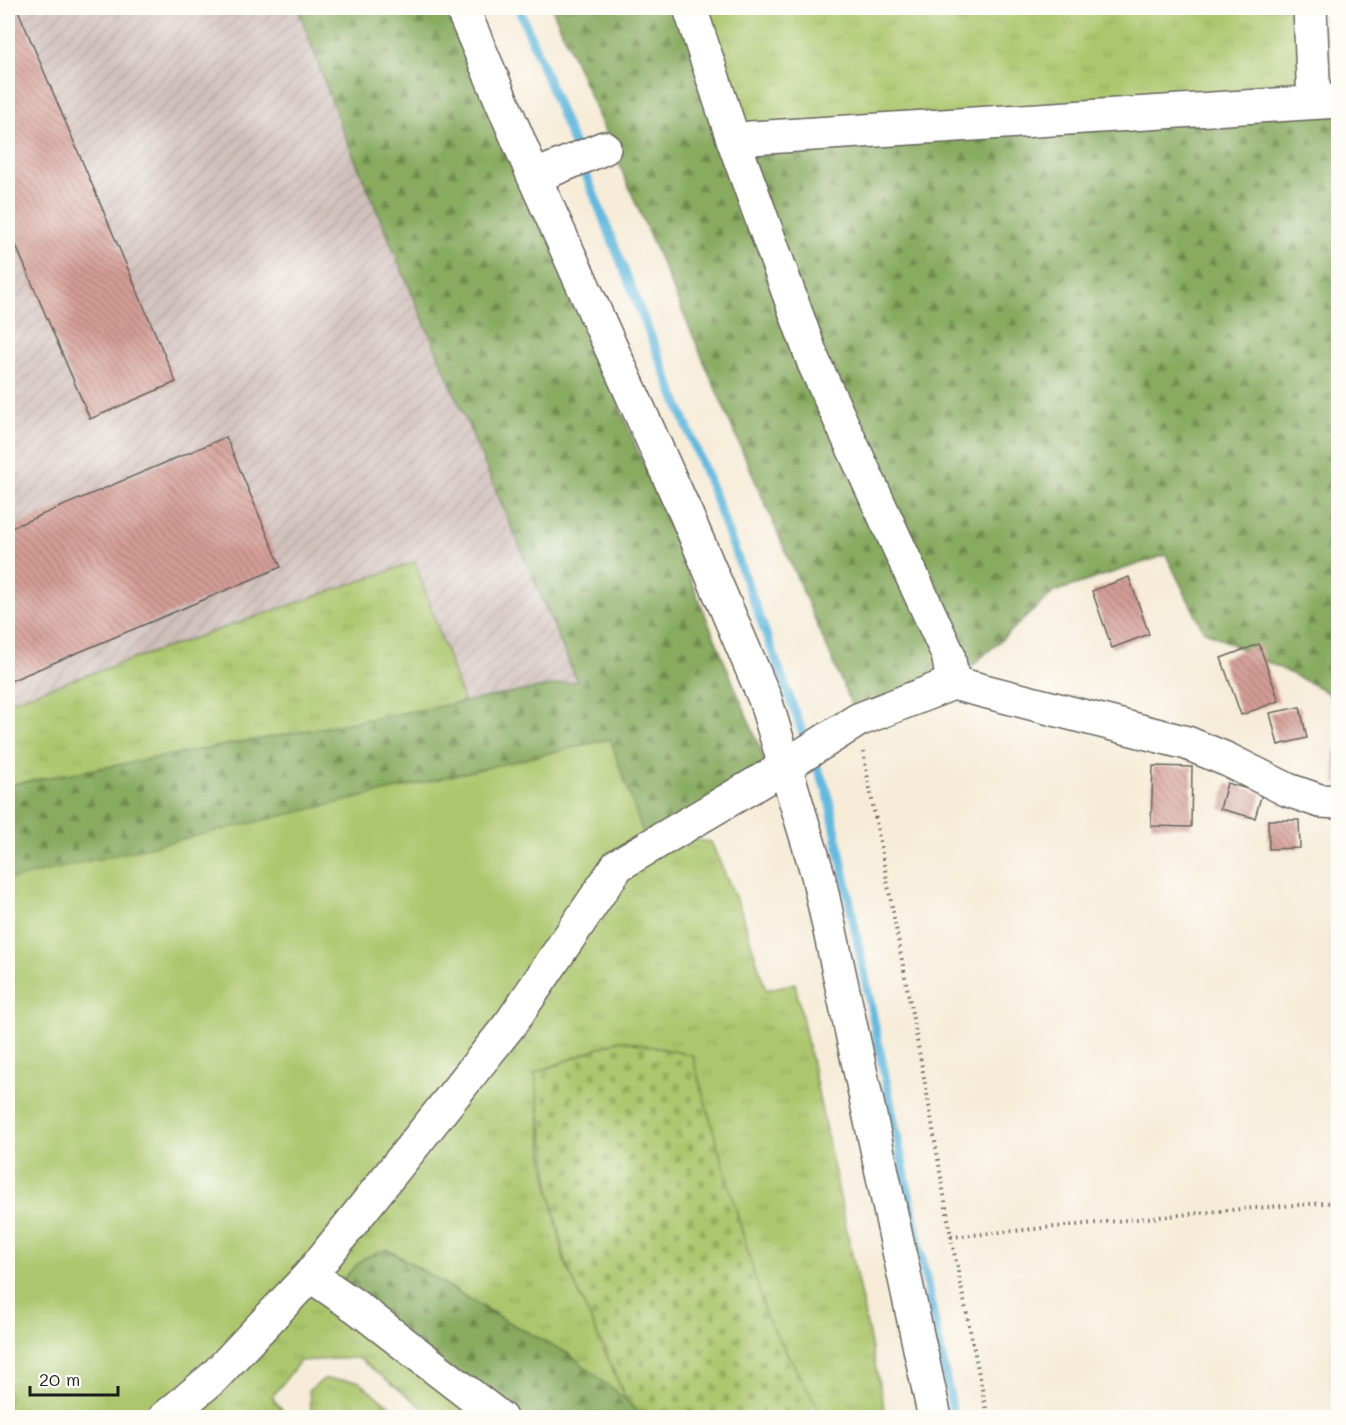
<svg xmlns="http://www.w3.org/2000/svg" width="1346" height="1425" font-family="Mali,sans-serif">
<style>
.industrial{fill:url(#industrial-furrows)}
.grass{fill:url(#grass-tufts);stroke:#647144;stroke-width:1.5}
.forest{fill:url(#forest-firs);stroke:#52643e;stroke-width:1.5}
.cemetery{fill:url(#cemetery-stones);stroke:#647144;stroke-width:1.5}
.pitch{fill:#abc66c;stroke:#647144;stroke-width:1.5}
.lines{fill:none;stroke-linecap:round;stroke-linejoin:round}
.stream{stroke:#62badf;stroke-width:9}
.building{fill:url(#building-back-hatch)}
.minor-casing{stroke:#68655e;stroke-width:36}
.path{stroke:#68655e;stroke-width:4;stroke-dasharray:1.5 4.5;stroke-linecap:butt}
.minor{stroke:#fff;stroke-width:33}
</style>
<defs>
<pattern id="industrial-furrows" width="10" height="10" patternUnits="userSpaceOnUse" patternTransform="scale(1.5)"><rect width="10" height="10" fill="#d0c0bc"/><path d="M-1 1l2-2M0 10L10 0M9 11l2-2" fill="none" stroke="#b2a4a1"/></pattern>
<pattern id="grass-tufts" width="24" height="20" patternUnits="userSpaceOnUse" patternTransform="scale(1.5)"><rect width="24" height="20" fill="#abc66c"/><path d="M3 7l-1-3M5 7V3M7 7l1-3M15 17l-1-3M17 17v-4M19 17l1-3" fill="none" stroke="#93aa5d"/></pattern>
<pattern id="forest-firs" width="22" height="20" patternUnits="userSpaceOnUse" patternTransform="scale(1.5)"><rect width="22" height="20" fill="#88ab60"/><path d="M5 1l3.5 6h-7zM16 11l3.5 6h-7z" fill="#6e8a4e"/></pattern>
<pattern id="cemetery-stones" width="16" height="16" patternUnits="userSpaceOnUse" patternTransform="scale(1.5)"><rect width="16" height="16" fill="#abc66c"/><path d="M2 7V4a2 2 0 0 1 4 0v3zM10 15v-3a2 2 0 0 1 4 0v3z" fill="#93aa5d"/></pattern>
<pattern id="building-back-hatch" width="6" height="6" patternUnits="userSpaceOnUse" patternTransform="scale(1.5)"><rect width="6" height="6" fill="#d49d95"/><path d="M-1 5l2 2M0 0l6 6M5-1l2 2" fill="none" stroke="#ab7f79"/></pattern>
</defs>
<rect width="100%" height="100%" fill="#fdfcf7"/>
<filter id="ink" filterUnits="userSpaceOnUse"><feTurbulence type="fractalNoise" baseFrequency=".0167" numOctaves="2"/><feDisplacementMap in="SourceGraphic" scale="12" xChannelSelector="R" yChannelSelector="G"/><feConvolveMatrix kernelMatrix="1 2 1 2 8 2 1 2 1" color-interpolation-filters="sRGB"/></filter>
<filter id="wash" filterUnits="userSpaceOnUse"><feTurbulence type="fractalNoise" baseFrequency=".008" numOctaves="4" result="noise"/><feDisplacementMap in="SourceGraphic" scale="24" xChannelSelector="R" yChannelSelector="G"/><feGaussianBlur stdDeviation="1.35" result="paint"/><feColorMatrix in="noise" values="0 0 0 0 0 0 0 0 0 0 0 0 0 0 0 0 0 1.4 0 .05"/><feComposite in="paint" operator="in"/></filter>
<g filter="url(#wash)">
<rect width="100%" height="100%" fill="#f6ecd8"/>
<!-- industrial -->
<path class="industrial" d="M8 8H315L617 745 8 874Z"/>
<!-- grass -->
<path class="grass" d="M687 8H1310L1314 102 750 138Z
M415 562 468 715 8 790V702Z
M689 839 711 842 740 908 766 990 795 983 883 1402 887 1417H823L768 1326 620 1040 535 1073 544 1163 565 1262 627 1401 518 1328 387 1249 497 1417H435L358 1358 300 1361 272 1397 288 1417 163 1418 618 865Z
M324 1379 358 1381 404 1417H319L311 1412 309 1390Z"/>
<!-- forest -->
<path class="forest" d="M298 8H456L771 775 648 847 8 880V785L577 681 340 124Z
M552 8H700L750 138 1338 103V701L1320 688 1203 630 1166 555 1054 592 953 683 858 720Z
M387 1249 500 1318 569 1354 627 1401 643 1417H506L332 1290 364 1258Z"/>
<!-- cemetery -->
<path class="cemetery" d="M620 1040 692 1055 766 1316 823 1417H643L627 1401 565 1262 550 1192 535 1073Z"/>
<!-- pitch -->
<path class="pitch" d="M610 739 648 847 310 1275 165 1417H8V880Z"/>
<g class="lines">
<!-- stream -->
<path class="stream" d="M519 8 710 484 798 720 828 794 954 1418"/>
</g>
<g id="blocks">
<!-- building -->
<path class="building" d="M8 8H17L176 382 90 419 8 227Z
M226 437 281 567 8 682V529Z
M1129 577 1149 634 1112 648 1092 591Z
M1259 644 1279 701 1241 715 1221 658Z
M1300 707 1307 738 1278 745 1270 713Z
M1334 751H1338V784H1335Z
M1153 766 1192 767 1191 827 1151 826Z
M1227 783 1262 793 1255 818 1220 809Z
M1268 820H1299L1300 848 1269 849Z"/>
</g>
</g>
<g filter="url(#ink)">
<use href="#blocks" fill-opacity="0" stroke="#68655e" stroke-width="1.5"/>
<g class="lines">
<defs>
<path id="minor" d="M462 8 534 177 686 514 765 699 818 875 935 1418
M690 8 734 142 814 363 948 654 953 683
M1310 8 1314 102
M734 142 750 138 1338 101
M534 177 604 148
M310 1275 358 1308 500 1418
M165 1418 214 1377 310 1275 511 1023 618 865 771 775 858 720 953 683 1187 743 1228 760 1288 790 1320 801 1338 802"/>
</defs>
<!-- minor casing -->
<use href="#minor" class="minor-casing"/>
<!-- path -->
<path class="path" d="M863 752 928 1099 951 1237 988 1418
M951 1237 1241 1209 1338 1202"/>
<!-- minor -->
<use href="#minor" class="minor"/>
</g>
</g>
<!-- margin -->
<rect width="1346" height="1425" fill="none" stroke="#fdfcf7" stroke-width="30"/>
<!-- scale -->
<path d="M30 1386v9h88v-9" fill="none" stroke="#1c1c1c" stroke-width="3"/>
<text x="39" y="1386" font-size="18" fill="#1c1c1c" stroke="#fdfcf7" stroke-width="4.5" paint-order="stroke">20 m</text>
</svg>
